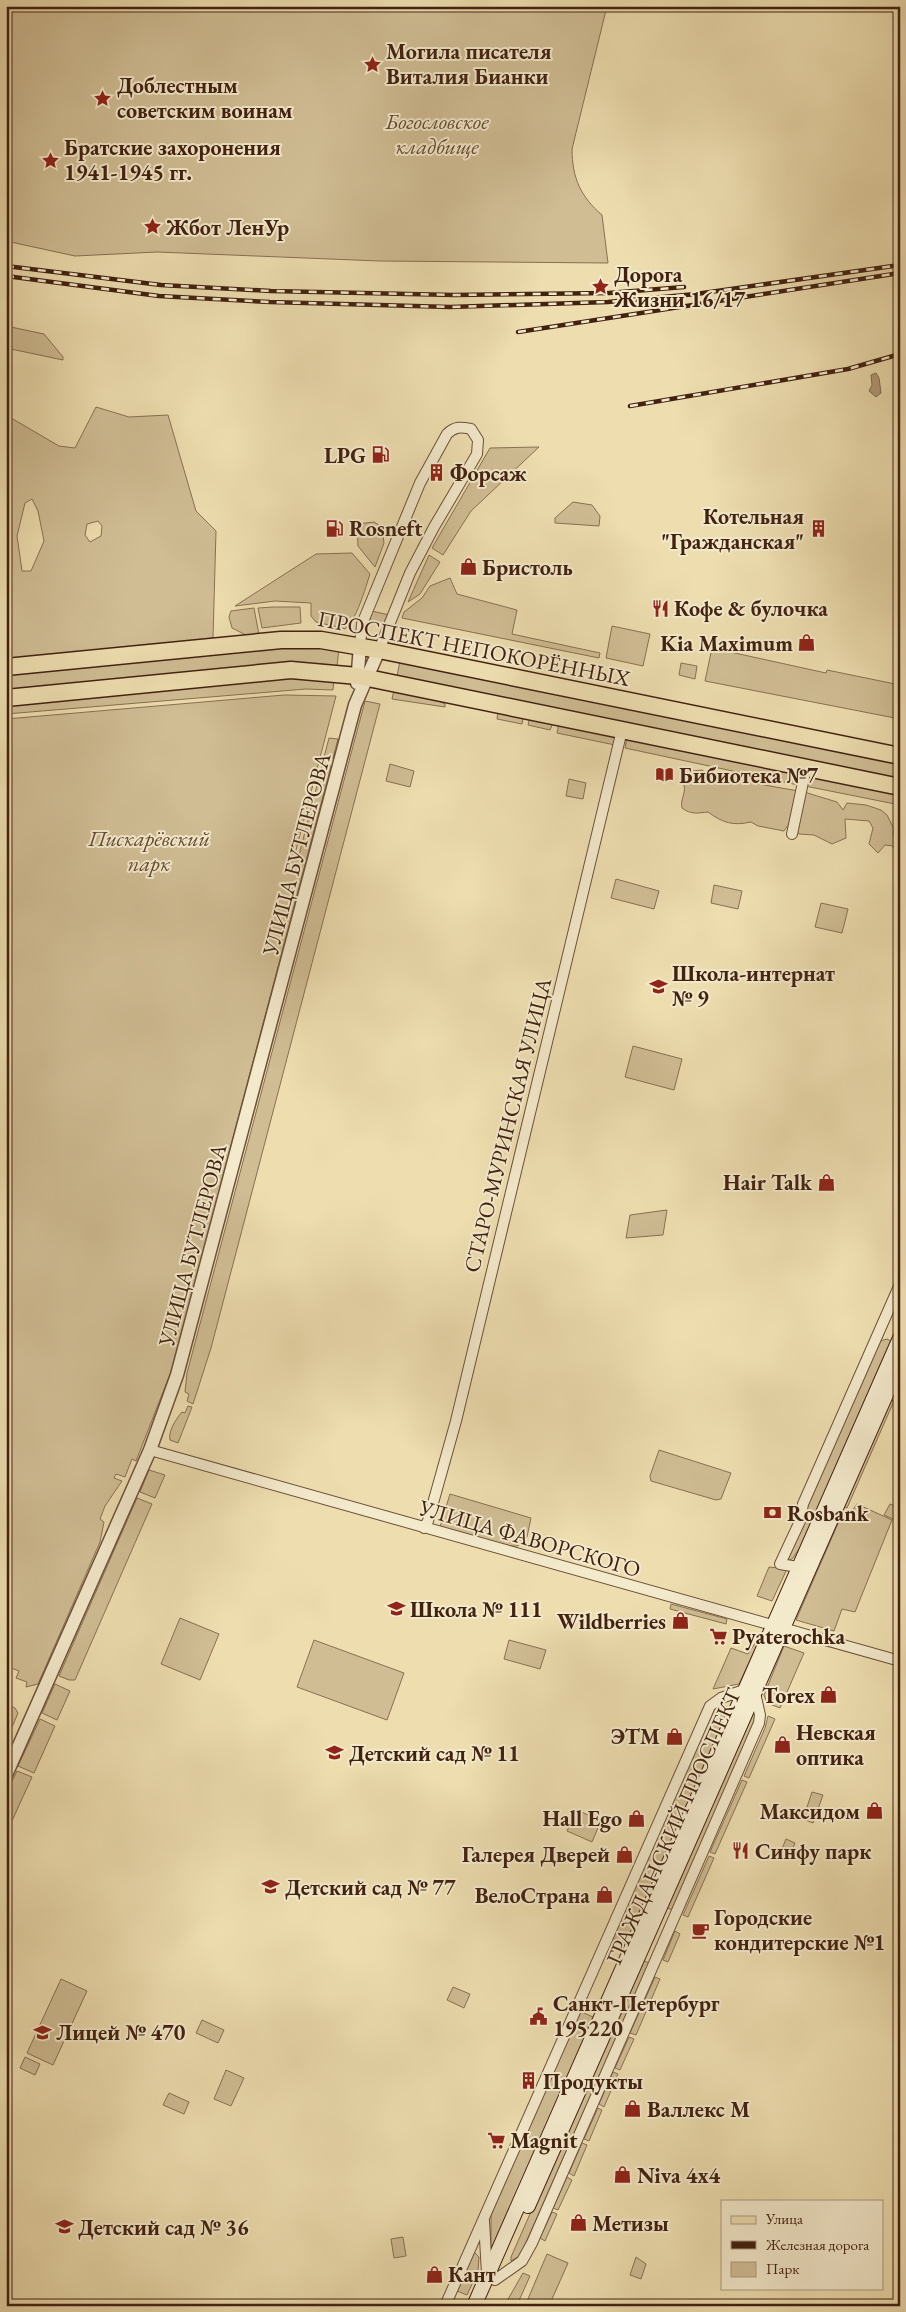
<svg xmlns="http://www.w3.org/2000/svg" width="906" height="2312" font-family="'EB Garamond',serif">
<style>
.green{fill:#d0bd94;stroke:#887052;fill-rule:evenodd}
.water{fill:#b39d79;stroke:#856c4f}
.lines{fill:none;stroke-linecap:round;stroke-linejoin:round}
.minor-casing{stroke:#6c5138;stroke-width:12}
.tertiary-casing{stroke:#6c5138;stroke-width:15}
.secondary-casing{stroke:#412211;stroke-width:16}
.primary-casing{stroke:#412211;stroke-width:19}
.minor{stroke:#f3e9cb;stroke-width:10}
.tertiary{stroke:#f3e9cb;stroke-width:12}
.secondary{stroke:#f3e9cb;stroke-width:14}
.primary{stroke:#edddaf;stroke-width:16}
.rail-casing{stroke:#412211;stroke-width:4.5}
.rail{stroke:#f3e9cb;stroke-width:2.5;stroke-dasharray:8;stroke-linecap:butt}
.labels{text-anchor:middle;stroke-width:4;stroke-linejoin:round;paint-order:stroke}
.poi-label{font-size:22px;font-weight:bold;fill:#412211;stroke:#f3e9cb;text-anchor:start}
.park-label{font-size:22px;font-style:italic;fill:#654932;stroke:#f3e9cb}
.street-label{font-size:22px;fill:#412211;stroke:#f3e9cb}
</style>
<rect width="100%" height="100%" fill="#edddaf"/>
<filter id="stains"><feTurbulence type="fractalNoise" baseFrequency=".004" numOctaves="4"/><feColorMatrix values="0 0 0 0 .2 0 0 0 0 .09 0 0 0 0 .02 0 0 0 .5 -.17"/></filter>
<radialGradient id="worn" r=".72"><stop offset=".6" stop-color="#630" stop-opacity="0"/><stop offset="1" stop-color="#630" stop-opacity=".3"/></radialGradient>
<!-- green -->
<path class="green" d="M6 6H607L572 149C572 178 581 197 602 215L608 263 379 261 157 252 75 256 6 241Z
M6 326 44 334 63 357V360L6 348Z
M96 407 129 417 168 415 196 511 216 531 213 638 6 660V415L59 446 75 448ZM32 499 38 511 44 541 31 571H22L17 536 25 503ZM98 521 102 526 101 536 90 542 85 535 87 524Z
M539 447 471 511 443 555 432 548 490 448Z
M573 502 592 505 600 516 599 526 555 523V518Z
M374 522 382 527 384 543 375 567 358 546 357 524Z
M352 553 370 574C365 589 357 619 345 629L316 622 311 616V603L275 601 235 606 316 554Z
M429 555 440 562 420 594 408 602Z
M450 578 457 594 517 610 512 634 600 653 599 658 402 618 404 612 422 598 430 586Z
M274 607H300L301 623 262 628 258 608Z
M254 608 259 635 248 636 232 628 229 617 231 611Z
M372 611 389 615 384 625 369 622Z
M612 626 650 634 643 666 606 658Z
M303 646 339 649 337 666 298 663 6 691V675Z
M712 648 826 673 827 670 900 685V719L705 681Z
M400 661 900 763V780L397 676Z
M681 663 697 666 695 679 679 675Z
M291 677 334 679 333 690 306 689 6 714V705Z
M394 690 433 698 445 704V707L392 699Z
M284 695 336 696 295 854 299 855 323 762 331 766 172 1369 136 1461 132 1459 125 1477 116 1474 114 1478 122 1481 105 1506 100 1519 104 1522 100 1542 38 1684 26 1687 27 1682 16 1678 19 1671 6 1666V719Z
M365 701 380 704 211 1348 193 1404 187 1401 189 1394 185 1392 187 1373Z
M498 711 553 723 550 730 528 725 529 720 523 718 522 724 497 719Z
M559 724 617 736 615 745 557 733Z
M329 738 338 739 333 758 324 757Z
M627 738 801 773 798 785 625 748Z
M390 764 414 771 410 787 386 781Z
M702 770 715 779 731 777 753 783 804 792 837 802 843 810 847 803 866 805 881 810 887 815 894 829 893 835 899 841V853L897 855 893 846 885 845 878 853 869 844 873 828 869 821 845 819 846 838 832 844 814 835 799 834 791 821 784 831 758 826 751 822C733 826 723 823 708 812 698 813 691 815 682 808 680 799 686 794 684 785L693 771Z
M807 775 900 794V805L805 786Z
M569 779 586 783 583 799 566 796Z
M616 879 659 891 654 909 611 898Z
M714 885 742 891 738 909 711 903Z
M821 903 848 909 842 933 815 927Z
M633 1046 682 1059 674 1090 625 1077Z
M667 1210 663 1235 626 1238 630 1215Z
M887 1339 893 1342 808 1535 793 1558 790 1560 788 1559 808 1505 880 1341Z
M889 1399 894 1401 847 1508 843 1506Z
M188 1406 192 1407 178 1443 170 1440C168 1431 176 1419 182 1412L185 1413Z
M659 1450 731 1473 721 1499 716 1500 651 1481 650 1476Z
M149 1470 165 1475 155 1498 140 1492Z
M450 1494 531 1518 527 1537 518 1546H510L440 1527Z
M137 1498 152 1504 75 1680H69L59 1676Z
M857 1504 892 1520 855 1612 842 1609 834 1631 796 1620 840 1519 845 1521Z
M890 1504 900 1508V1522L884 1515Z
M769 1567 787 1569 772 1601 757 1596Z
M671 1604 727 1619 726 1624 670 1609Z
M180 1618 219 1634 200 1680 161 1664Z
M314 1640 404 1673 387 1720 297 1687Z
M509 1640 546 1650 540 1669 504 1659Z
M757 1640 758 1643 739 1684 713 1689 731 1648 748 1654Z
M784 1646 804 1653 780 1708 767 1703 764 1695Z
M55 1684 70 1691 57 1720 42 1713Z
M719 1703 729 1708 627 1944 612 1938 712 1712Z
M6 1704 15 1708 18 1713 6 1742Z
M755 1710 757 1717 673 1910 665 1907 751 1712Z
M768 1716 775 1719 749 1778 744 1776 765 1728Z
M40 1719 55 1726 34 1773 18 1766Z
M17 1771 32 1777 11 1823 6 1821V1794Z
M742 1780 747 1782 715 1854 710 1852Z
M812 1792 823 1795 813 1823 803 1819Z
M577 1810 601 1821 592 1842 567 1831Z
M786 1839 795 1843 788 1860 779 1856Z
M709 1856 714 1858 688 1917 683 1915Z
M675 1931 680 1934 668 1962 663 1960Z
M642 1960 649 1963 520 2256 511 2261V2257Z
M655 1977 660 1979 636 2035 630 2033Z
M61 1979 87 1991 53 2065 27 2053Z
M453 1987 470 1994 464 2008 447 2000Z
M580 2011 595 2018 491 2251V2215Z
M202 2020 224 2030 218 2043 196 2033Z
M629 2037 634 2039 620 2070 615 2068Z
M25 2057 40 2064 35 2075 20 2068Z
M226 2070 244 2078 231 2106 214 2099Z
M613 2072 618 2074 604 2107 599 2104Z
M169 2093 189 2102 184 2114 163 2105Z
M598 2108 602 2110 589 2141 584 2139Z
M582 2143 587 2145 574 2176 569 2173Z
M567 2177 572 2180 558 2210 553 2208Z
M552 2212 557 2214 545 2241 540 2238Z
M403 2237 406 2256 394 2258 391 2239Z
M474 2252 479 2257 478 2271 467 2295 457 2291Z
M547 2254 568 2263 549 2306H525Z
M636 2257 646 2264 641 2279 630 2275Z
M523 2273 530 2276 517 2305 507 2301Z"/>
<!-- water -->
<path class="water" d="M876 373 879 378 881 393 876 397 869 391 872 385 871 375Z"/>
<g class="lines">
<defs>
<path id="minor" d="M360 646 362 624 420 483 447 434C455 426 461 427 471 429L478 440 477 454 434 527 410 573 379 650
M792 834 806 768
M150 1450 900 1661
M424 1528 428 1521 456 1421 622 730
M798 1567 780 1564 800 1521 803 1504 900 1284
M484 2221 487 2274
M495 2280 522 2261 532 2243 759 1723 760 1715 755 1693
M445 2306 710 1706 721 1698 744 1690"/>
<path id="tertiary" d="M357 683 360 646
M6 1775 150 1450 177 1375 355 705 379 650"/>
<path id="secondary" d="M528 2206 900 1363
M474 2306 900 1338"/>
<path id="primary" d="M6 667 281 640H321L379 650 900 756
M6 698 291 670 358 676 900 787"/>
</defs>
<!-- minor casing -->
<use href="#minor" class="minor-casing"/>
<!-- tertiary casing -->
<use href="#tertiary" class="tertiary-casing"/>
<!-- secondary casing -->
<use href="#secondary" class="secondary-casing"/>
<!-- primary casing -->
<use href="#primary" class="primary-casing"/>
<!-- minor -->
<use href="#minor" class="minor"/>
<!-- tertiary -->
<use href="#tertiary" class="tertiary"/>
<!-- secondary -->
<use href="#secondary" class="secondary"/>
<!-- primary -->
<use href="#primary" class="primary"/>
<defs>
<path id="rail" d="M6 266 161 285 271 291 454 295 609 293 684 287
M6 276 159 296 270 302 450 307 608 302 696 294 900 265
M518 332 900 273
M630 406 848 369 900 354"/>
</defs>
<!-- rail casing -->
<use href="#rail" class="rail-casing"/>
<!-- rail -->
<use href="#rail" class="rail"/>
</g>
<!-- icons -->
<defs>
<symbol id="sight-bare" viewBox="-9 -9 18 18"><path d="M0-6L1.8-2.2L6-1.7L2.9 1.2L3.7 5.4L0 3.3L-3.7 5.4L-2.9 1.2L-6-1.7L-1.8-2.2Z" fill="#8f2418" stroke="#f3e9cb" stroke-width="2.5" paint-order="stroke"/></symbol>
<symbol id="fuel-bare" viewBox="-9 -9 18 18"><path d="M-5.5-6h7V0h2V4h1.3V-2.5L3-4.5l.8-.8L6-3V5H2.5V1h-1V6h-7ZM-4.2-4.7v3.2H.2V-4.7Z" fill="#8f2418" stroke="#f3e9cb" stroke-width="2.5" paint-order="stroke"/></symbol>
<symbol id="building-bare" viewBox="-9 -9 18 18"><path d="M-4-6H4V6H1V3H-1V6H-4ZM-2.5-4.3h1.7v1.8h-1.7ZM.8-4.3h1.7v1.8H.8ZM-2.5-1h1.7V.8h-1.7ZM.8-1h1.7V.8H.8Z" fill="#8f2418" stroke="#f3e9cb" stroke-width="2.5" paint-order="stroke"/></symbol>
<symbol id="shop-bare" viewBox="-9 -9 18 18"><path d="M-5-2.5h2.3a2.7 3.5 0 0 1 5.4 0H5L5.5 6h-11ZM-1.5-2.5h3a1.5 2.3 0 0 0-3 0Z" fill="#8f2418" stroke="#f3e9cb" stroke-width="2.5" paint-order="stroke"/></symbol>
<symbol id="restaurant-bare" viewBox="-9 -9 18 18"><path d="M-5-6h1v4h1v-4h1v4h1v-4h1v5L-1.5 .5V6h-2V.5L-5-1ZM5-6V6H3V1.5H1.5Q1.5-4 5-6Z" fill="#8f2418" stroke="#f3e9cb" stroke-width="2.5" paint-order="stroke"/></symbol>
<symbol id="library-bare" viewBox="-9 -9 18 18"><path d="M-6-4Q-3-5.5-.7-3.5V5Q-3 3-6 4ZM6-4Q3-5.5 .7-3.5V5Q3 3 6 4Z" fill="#8f2418" stroke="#f3e9cb" stroke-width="2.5" paint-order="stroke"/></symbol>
<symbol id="school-bare" viewBox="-9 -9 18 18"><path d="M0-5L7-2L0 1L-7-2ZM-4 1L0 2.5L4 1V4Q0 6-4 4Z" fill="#8f2418" stroke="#f3e9cb" stroke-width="2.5" paint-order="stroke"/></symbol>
<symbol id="bank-bare" viewBox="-9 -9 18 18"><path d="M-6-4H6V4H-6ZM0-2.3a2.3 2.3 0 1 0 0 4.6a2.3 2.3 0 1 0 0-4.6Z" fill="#8f2418" stroke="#f3e9cb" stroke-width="2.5" paint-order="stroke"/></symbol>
<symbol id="supermarket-bare" viewBox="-9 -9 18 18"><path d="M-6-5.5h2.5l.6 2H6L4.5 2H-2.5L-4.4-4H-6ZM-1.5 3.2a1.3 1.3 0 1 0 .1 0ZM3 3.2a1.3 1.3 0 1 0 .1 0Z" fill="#8f2418" stroke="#f3e9cb" stroke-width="2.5" paint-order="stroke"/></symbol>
<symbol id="cafe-bare" viewBox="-9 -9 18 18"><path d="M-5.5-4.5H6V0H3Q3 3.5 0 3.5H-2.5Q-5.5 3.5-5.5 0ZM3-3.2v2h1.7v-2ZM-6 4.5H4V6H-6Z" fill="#8f2418" stroke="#f3e9cb" stroke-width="2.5" paint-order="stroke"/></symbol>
<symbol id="civic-bare" viewBox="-9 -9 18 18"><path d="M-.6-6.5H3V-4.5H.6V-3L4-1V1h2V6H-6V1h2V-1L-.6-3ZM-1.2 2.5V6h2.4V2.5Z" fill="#8f2418" stroke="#f3e9cb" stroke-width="2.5" paint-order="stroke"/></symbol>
</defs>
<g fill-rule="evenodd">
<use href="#sight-bare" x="360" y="52" width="25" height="25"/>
<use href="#sight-bare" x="90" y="86" width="25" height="25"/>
<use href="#sight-bare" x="38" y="148" width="25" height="25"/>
<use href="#sight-bare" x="140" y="214" width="25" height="25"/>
<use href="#sight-bare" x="588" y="274" width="25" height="25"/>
<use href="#fuel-bare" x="368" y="442" width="25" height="25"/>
<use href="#building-bare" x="424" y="460" width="25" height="25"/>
<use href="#fuel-bare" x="322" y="516" width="25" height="25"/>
<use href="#building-bare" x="806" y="516" width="25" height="25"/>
<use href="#shop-bare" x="456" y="554" width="25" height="25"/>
<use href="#restaurant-bare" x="648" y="596" width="25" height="25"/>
<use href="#shop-bare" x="794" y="630" width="25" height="25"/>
<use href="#library-bare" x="652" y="762" width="25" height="25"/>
<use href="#school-bare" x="646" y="974" width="25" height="25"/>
<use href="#shop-bare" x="814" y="1170" width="25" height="25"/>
<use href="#bank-bare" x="760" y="1500" width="25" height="25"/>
<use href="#school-bare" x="384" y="1596" width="25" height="25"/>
<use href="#shop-bare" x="668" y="1608" width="25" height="25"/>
<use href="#supermarket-bare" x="706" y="1624" width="25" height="25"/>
<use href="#shop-bare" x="816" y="1682" width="25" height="25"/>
<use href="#shop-bare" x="662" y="1724" width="25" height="25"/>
<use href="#shop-bare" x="770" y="1732" width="25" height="25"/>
<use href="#school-bare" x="322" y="1740" width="25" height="25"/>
<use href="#shop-bare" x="862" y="1798" width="25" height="25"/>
<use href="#shop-bare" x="624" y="1806" width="25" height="25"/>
<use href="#restaurant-bare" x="728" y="1838" width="25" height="25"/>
<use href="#shop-bare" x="612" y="1842" width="25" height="25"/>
<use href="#school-bare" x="258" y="1874" width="25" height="25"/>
<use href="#shop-bare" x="592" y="1882" width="25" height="25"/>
<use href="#cafe-bare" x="688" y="1918" width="25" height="25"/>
<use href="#civic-bare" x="526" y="2004" width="25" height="25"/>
<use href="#school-bare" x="30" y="2020" width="25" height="25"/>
<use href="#building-bare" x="516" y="2068" width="25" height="25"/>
<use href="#shop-bare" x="620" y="2096" width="25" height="25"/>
<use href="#supermarket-bare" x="484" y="2128" width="25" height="25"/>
<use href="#shop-bare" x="610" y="2162" width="25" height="25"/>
<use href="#shop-bare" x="566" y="2210" width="25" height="25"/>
<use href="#school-bare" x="52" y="2214" width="25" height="25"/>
<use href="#shop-bare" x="422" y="2262" width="25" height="25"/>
</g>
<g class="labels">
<!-- poi labels -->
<g class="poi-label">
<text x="386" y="59">Могила писателя<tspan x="386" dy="25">Виталия Бианки</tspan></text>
<text x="117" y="93">Доблестным<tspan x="117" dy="25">советским воинам</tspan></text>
<text x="64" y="155">Братские захоронения<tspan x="64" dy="25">1941-1945 гг.</tspan></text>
<text x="166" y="235">Жбот ЛенУр</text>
<text x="614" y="282">Дорога<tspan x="614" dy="25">Жизни 16/17</tspan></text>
<text x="366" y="463" text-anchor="end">LPG</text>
<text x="450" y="481">Форсаж</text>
<text x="804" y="524" text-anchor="end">Котельная<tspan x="804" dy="25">"Гражданская"</tspan></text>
<text x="349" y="536">Rosneft</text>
<text x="482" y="575">Бристоль</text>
<text x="674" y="616">Кофе &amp; булочка</text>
<text x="793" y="651" text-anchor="end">Kia Maximum</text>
<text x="679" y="783">Бибиотека №7</text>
<text x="672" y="981">Школа-интернат<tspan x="672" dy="25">№ 9</tspan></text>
<text x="812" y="1190" text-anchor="end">Hair Talk</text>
<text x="787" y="1521">Rosbank</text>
<text x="410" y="1617">Школа № 111</text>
<text x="666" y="1629" text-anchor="end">Wildberries</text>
<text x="732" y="1644">Pyaterochka</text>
<text x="815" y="1703" text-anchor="end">Torex</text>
<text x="796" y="1740">Невская<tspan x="796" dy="25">оптика</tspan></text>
<text x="660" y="1744" text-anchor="end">ЭТМ</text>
<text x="349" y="1761">Детский сад № 11</text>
<text x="860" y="1819" text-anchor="end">Максидом</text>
<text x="622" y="1826" text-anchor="end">Hall Ego</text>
<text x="755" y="1859">Синфу парк</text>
<text x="610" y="1862" text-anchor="end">Галерея Дверей</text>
<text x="285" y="1895">Детский сад № 77</text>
<text x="590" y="1903" text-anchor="end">ВелоСтрана</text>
<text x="714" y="1925">Городские<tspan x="714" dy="25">кондитерские №1</tspan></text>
<text x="553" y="2011">Санкт-Петербург<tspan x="553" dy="25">195220</tspan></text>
<text x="56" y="2040">Лицей № 470</text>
<text x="543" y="2089">Продукты</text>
<text x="647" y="2117">Валлекс М</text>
<text x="510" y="2148">Magnit</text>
<text x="637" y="2183">Niva 4x4</text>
<text x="592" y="2231">Метизы</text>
<text x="78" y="2235">Детский сад № 36</text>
<text x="448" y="2282">Кант</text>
</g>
<!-- park labels -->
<g class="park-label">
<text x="437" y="129">Богословское<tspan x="437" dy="25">кладбище</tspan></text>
<text x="149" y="846">Пискарёвский<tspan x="149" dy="25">парк</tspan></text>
</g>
<!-- street labels -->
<g class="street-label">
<text transform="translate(474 648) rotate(11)" y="8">ПРОСПЕКТ НЕПОКОРЁННЫХ</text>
<text transform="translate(296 854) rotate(-75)" y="8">УЛИЦА БУТЛЕРОВА</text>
<text transform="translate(507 1125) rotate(-76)" y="8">СТАРО-МУРИНСКАЯ УЛИЦА</text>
<text transform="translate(192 1245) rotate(-75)" y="8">УЛИЦА БУТЛЕРОВА</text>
<text transform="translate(530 1538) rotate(16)" y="8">УЛИЦА ФАВОРСКОГО</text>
<text transform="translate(673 1826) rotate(-66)" y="8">ГРАЖДАНСКИЙ ПРОСПЕКТ</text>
</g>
</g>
<!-- margin -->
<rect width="906" height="2312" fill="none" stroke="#edddaf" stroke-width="25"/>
<rect x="8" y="8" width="891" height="2297" fill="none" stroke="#412211" stroke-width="2.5"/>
<rect x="12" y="12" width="881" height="2287" fill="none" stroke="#412211"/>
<!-- legend -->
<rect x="721" y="2200" width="162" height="90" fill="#f3e9cb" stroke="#ac9981"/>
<rect x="731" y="2216" width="25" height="8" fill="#edddaf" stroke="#ac9981"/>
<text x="766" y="2224" font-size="15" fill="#412211">Улица</text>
<rect x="731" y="2241" width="25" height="8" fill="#412211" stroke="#ac9981"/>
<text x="766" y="2250" font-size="15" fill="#412211">Железная дорога</text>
<rect x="731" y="2262" width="25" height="15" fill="#d0bd94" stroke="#ac9981"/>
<text x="766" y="2274" font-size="15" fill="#412211">Парк</text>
<rect width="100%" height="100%" filter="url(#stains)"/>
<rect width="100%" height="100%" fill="url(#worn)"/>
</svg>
